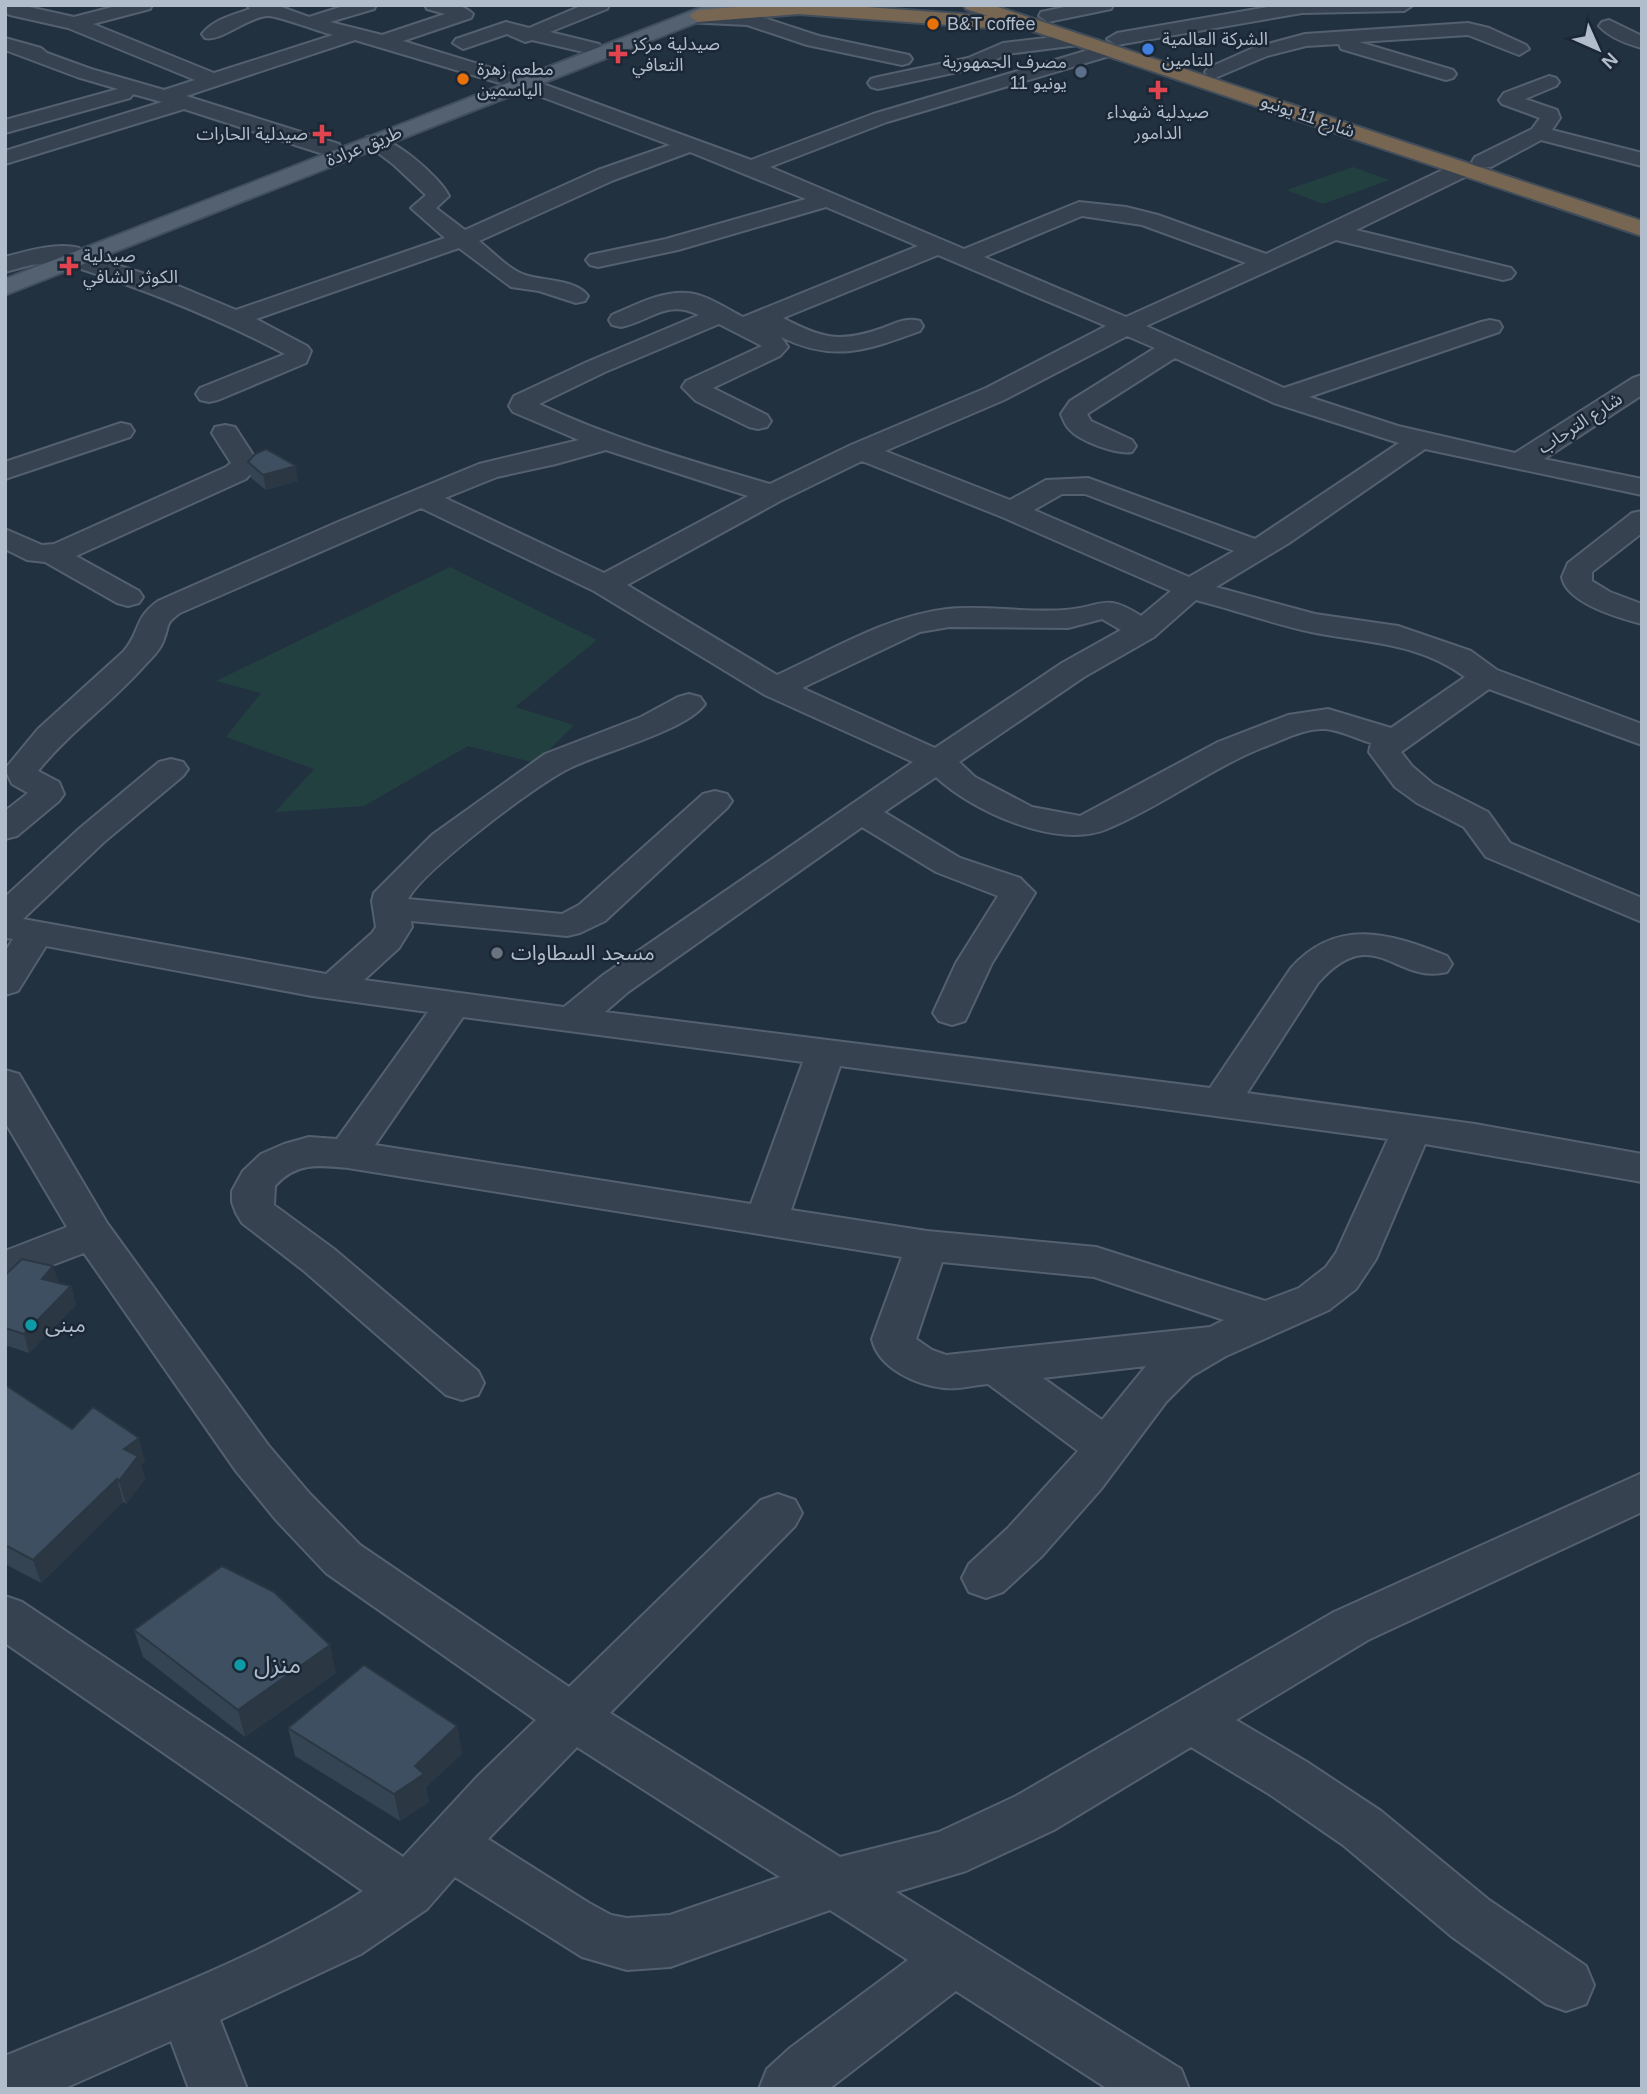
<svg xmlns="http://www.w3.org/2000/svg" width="1647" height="2094" font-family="Helvetica,'Noto Sans Arabic',sans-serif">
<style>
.green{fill:#234041}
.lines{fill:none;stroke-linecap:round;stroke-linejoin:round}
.minor-casing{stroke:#54606e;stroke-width:4}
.major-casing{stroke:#424e5c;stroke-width:4}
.highway-casing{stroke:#414d5b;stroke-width:4}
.minor{fill:#364250;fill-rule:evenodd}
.major{fill:#536170;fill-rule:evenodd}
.highway{fill:#776652;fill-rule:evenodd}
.wall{fill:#344453}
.shaded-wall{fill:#2b3743}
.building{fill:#3d4f60;stroke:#2b3743;stroke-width:2}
.food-dot{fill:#e8710a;stroke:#1b2735;stroke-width:2.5}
.shop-dot{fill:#3f7fe0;stroke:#1b2735;stroke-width:2.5}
.health-dot{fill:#e0444e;stroke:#1b2735;stroke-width:2.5}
.service-dot{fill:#5c6f8a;stroke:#1b2735;stroke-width:2.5}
.worship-dot{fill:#6b7280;stroke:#1b2735;stroke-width:2.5}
.culture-dot{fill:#0f9aa8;stroke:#1b2735;stroke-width:2.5}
.labels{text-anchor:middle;stroke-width:5;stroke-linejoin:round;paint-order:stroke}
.far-poi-label{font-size:18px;fill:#b2bdcb;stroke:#1b2735;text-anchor:start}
.far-street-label{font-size:18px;fill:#b2bdcb;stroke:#1b2735}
.poi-label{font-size:21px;fill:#b2bdcb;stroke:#1b2735;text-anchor:start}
.near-poi-label{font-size:24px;fill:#b2bdcb;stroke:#1b2735;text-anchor:start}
</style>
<rect width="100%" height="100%" fill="#213140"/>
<!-- green -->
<path class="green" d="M1353 167 1389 180 1323 204 1287 190Z
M450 567 597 640 515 707 574 725 536 763 468 746 364 806 275 812 314 769 226 737 261 693 216 681Z"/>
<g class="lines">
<defs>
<path id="minor" d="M5 5H20L74 17 120 5H152L150 9 93 24 214 73 333 35C321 32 275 15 268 16 247 17 221 42 205 38L202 34C214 19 233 15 250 9L247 5H276L309 17 347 5H376L374 9 330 22 382 35 445 14 427 9 425 5C441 5 462 2 473 14L471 18 403 41 517 76 520 79 532 80 751 160 873 114 1102 46H1116L1119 50 1116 54 887 122 770 167 964 249 1079 202 1126 207 1158 215 1266 254 1455 164H1471L1474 169 1471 174 1356 230 1511 268 1515 273 1511 278 1503 280 1336 240 1146 326 1284 388 1481 322 1490 320 1499 322 1502 327 1499 332 1309 397 1398 426 1515 453 1633 378 1642 375V395L1544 459 1642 479V495L1425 449 1289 543 1216 587 1315 614 1398 626 1471 651 1497 670 1642 724V745L1489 689 1401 752 1412 766 1433 784 1488 812 1510 843 1642 898V922L1486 857 1464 827 1417 803 1395 787 1369 752 1371 743C1357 739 1340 730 1325 729 1304 728 1283 740 1264 747 1209 769 1162 806 1107 829 1058 850 972 811 936 777L884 812 960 858 1020 878 1035 893 992 963 965 1021 952 1025 939 1021 933 1013 956 963 998 896 936 872 862 827 628 992 605 1012 1210 1088 1291 968C1337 917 1390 933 1447 956L1452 964 1447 972C1395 985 1374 920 1318 983L1247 1093 1475 1124 1642 1154V1182L1425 1144 1376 1259 1356 1289 1329 1310 1226 1356 1192 1376 1166 1402 1101 1489 1042 1556 1003 1592 986 1598 969 1592 962 1578 969 1564 1008 1528 1078 1451 988 1384C974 1385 958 1390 944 1388 916 1385 878 1368 872 1339L902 1257 348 1168C319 1165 296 1162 275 1186L274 1205 334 1249 478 1371 484 1383 478 1395 462 1400 446 1395 304 1271 242 1223 236 1213 232 1202V1191L243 1171 261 1154 284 1144 309 1137 337 1139 428 1012 312 996 46 946 18 991 5 995V952L13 939 5 938V897L80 828 159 762 171 759 183 762 188 769 183 776 104 842 23 919 326 974 372 933 376 927 372 901 374 893 432 835 545 754 641 717 678 697 689 694 700 697 705 704C686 731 602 752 570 768 538 783 423 870 408 899L562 914 579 905 703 794 715 791 727 794 732 801 727 808 605 921 580 933 567 936 411 921 412 927 399 948 364 980 564 1007 602 976 913 762 765 695 594 591 421 508 180 613C164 625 170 624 164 639 161 649 152 658 145 665 112 703 70 731 38 771L59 782 64 794 59 801 17 836 5 839V811L28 793 12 784 5 769 38 729 123 652C141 632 133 619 158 601L338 522 479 464 579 440 513 412 509 406 514 396 587 362 699 315C667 299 652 320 621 327L612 325 609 320 612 315C636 305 661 291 687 293 706 294 727 309 743 317L918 246 826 207 678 250 598 267 590 265 586 260 590 255 666 239 806 199 690 152 614 180 479 241C492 251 508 269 525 275 542 281 576 279 588 296L585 301 576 303 539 291 511 287 459 248 256 319 307 346 311 351 306 363 218 400 209 402 200 400 196 394 200 388 285 354C215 317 144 289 69 265L66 261 31 265 5 272V257C27 251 57 242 79 248L82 254 164 280 236 310 445 238 411 208 426 195 394 165 364 142 367 137C389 132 440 177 449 196L436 208 465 230 598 170 670 145 518 88 515 85 503 84 355 40 186 96 339 144 342 149 339 154H323L184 109 5 164V151L162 102 133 94 130 98 5 133V120L118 89 77 77 5 50V38L41 48 47 53 91 69 164 90 195 80 68 28 10 15 5 12ZM1082 216 1142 225 1246 263 1126 317 984 257ZM938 255 1106 326 986 388 851 445 770 484C691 461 613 439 539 404L605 372 719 324 762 346 686 381 682 387 696 401 749 427 758 429 767 427 771 421 767 415 713 388 780 356 788 347 781 337C834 363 868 350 920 331L923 326 920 321C907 317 895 323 883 328 840 343 823 339 783 318ZM1127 336 1155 348 1070 401 1061 414C1063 419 1065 425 1069 429 1079 441 1117 455 1132 452L1136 446 1132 440 1091 421 1087 414 1175 358 1274 403 1399 443 1255 539 1088 478 1046 480 1010 500 885 451 1004 400ZM606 450 748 496 604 573 445 498 497 477 556 464ZM862 461 1002 517 1171 591 1141 616C1104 592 1103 607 1065 610 1026 613 986 605 947 609 887 616 832 650 777 675L627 585 782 500ZM1062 494H1085L1234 551 1189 577 1034 510ZM1196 600C1235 610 1273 624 1311 632 1365 643 1418 642 1465 677L1391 728 1328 709 1288 715 1218 742 1080 816 1032 807 975 777 959 762 1084 677 1154 637ZM1102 619 1121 630 1062 663 935 748 802 688 920 632 949 627 1068 628ZM463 1017 803 1062 751 1204 375 1145ZM840 1066 1388 1139 1336 1253 1326 1267 1299 1288 1265 1301 1096 1247 927 1231 791 1210ZM942 1262 1094 1277 1224 1320 1210 1327 946 1355 932 1350 916 1339ZM1146 1366 1102 1420 1043 1378Z
M583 5H609L607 9 550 32 599 44 602 48 599 52 592 54 532 40 525 42 507 34 463 49 453 43 456 39 506 22 529 28Z
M1074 5H1113L1111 9 1048 22 1039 16 1041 12Z
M1279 5H1413L1404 11 1302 13 1117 45 1107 39 1117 33Z
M693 12 749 13 819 36 909 55 912 59 909 63 902 65 807 45 747 25 686 22 683 18 686 14Z
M1609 20 1642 36V48C1627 44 1610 38 1599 26L1602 22Z
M1468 23 1489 28 1526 45 1529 49 1519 55 1468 35 1359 42 1453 70 1456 74 1453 78 1446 80 1341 49 1339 44 1306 46 1267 56 1215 78 1208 76 1205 72 1208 68 1253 48 1305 34Z
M1079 34 1089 40 1086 44 1007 54 981 67 878 89 871 87 868 83 871 79 878 77 968 58 1003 43Z
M1549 76 1556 78 1559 82 1556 86 1525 99 1557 110 1560 118 1552 130 1642 153V166L1541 140 1491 167H1475L1472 162 1475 157 1532 129 1540 118 1502 104 1499 100 1504 93Z
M121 423 130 425 134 431 130 437 5 479V462Z
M225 425 235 427 259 464 246 479 76 556 139 591 143 597 139 603 128 606 117 603 45 562 27 560 5 549V529L42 545 54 544 226 467 231 463 212 433 215 427Z
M1642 511V533L1592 572V581L1610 592 1642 604V624C1619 618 1566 603 1562 577L1568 563 1632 513Z
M5 1070 19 1074 107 1223 268 1445 310 1494 360 1545 569 1687 761 1500 778 1494 795 1500 802 1513 795 1526 610 1713 840 1857 939 1832 1016 1796 1334 1612 1642 1473V1512L1368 1640 1236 1720 1307 1762 1381 1811 1489 1900 1586 1966 1594 1985 1586 2004 1566 2011 1546 2004 1451 1936 1343 1845 1269 1794 1191 1747 1054 1830 966 1871 896 1892 1181 2069 1189 2089H1108L956 1991 829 2089H759L767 2069 790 2048 908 1960 830 1910 670 1967 627 1970 582 1957 455 1877 427 1909 361 1954 220 2020 247 2089H189L171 2041 63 2089H5V2056C122 2007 258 1960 363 1891L5 1643V1596L22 1602 403 1857 477 1777 536 1720 326 1573 276 1520 236 1471 84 1253 5 1283V1251L67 1227 5 1122ZM577 1747 780 1877 670 1915 627 1918 611 1915 589 1903 488 1839Z"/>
<path id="major" d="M707 5H733L731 9 5 295V279Z"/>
<path id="highway" d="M762 5H839L988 16 966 9 964 5H992L1642 221V236L1012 24 1003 29 799 14 698 22 689 16 698 10Z"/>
</defs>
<!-- minor casing -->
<use href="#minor" class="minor-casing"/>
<!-- major casing -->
<use href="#major" class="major-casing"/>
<!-- highway casing -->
<use href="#highway" class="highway-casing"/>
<!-- minor -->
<use href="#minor" class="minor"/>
<!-- major -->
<use href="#major" class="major"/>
<!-- highway -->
<use href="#highway" class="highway"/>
</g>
<!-- wall -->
<path class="wall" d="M248 462 298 481 266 490 251 478Z
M53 1266 58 1283 71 1286 76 1305 29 1353 5 1345V1275Z
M5 1387 72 1429 145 1461 141 1465 145 1479 126 1504 123 1502 41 1583 5 1564Z
M134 1630 336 1673 245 1737 143 1657Z
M457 1726 462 1754 426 1787 429 1802 400 1821 295 1756 288 1728Z"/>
<!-- shaded-wall -->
<path class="shaded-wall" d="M296 466 298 481 266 490 263 475Z
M53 1266 59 1285 42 1279Z
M71 1286 76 1305 29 1353 24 1334Z
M139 1438 145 1461 141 1465 145 1479 126 1504 119 1481 124 1449Z
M117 1479 123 1502 41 1583 33 1560Z
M330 1645 336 1673 245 1737 238 1710Z
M457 1726 462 1754 426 1787 429 1802 400 1821 394 1794 415 1766Z"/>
<!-- building -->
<path class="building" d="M266 449 296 466 263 475 248 462 255 454Z
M22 1259 53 1266 42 1279 71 1286 24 1334 5 1328V1275Z
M7 1386 72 1429 93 1407 139 1438 124 1449 138 1456 119 1481 117 1479 33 1560 5 1545V1387Z
M222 1566 274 1592 330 1645 238 1710 134 1630Z
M364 1665 457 1726 415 1766 424 1774 394 1794 288 1728Z"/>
<!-- markers -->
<g class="food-dot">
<circle cx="933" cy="24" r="7"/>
<circle cx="463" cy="79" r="7"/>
</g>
<circle class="shop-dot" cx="1148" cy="49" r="7"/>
<g class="health-dot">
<path d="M614.5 43.5h7v7h7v7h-7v7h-7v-7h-7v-7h7z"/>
<path d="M1154.5 79.5h7v7h7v7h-7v7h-7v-7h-7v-7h7z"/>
<path d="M318.5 123.5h7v7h7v7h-7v7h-7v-7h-7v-7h7z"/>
<path d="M65.5 255.5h7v7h7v7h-7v7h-7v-7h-7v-7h7z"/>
</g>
<circle class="service-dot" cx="1081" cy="72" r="7"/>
<circle class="worship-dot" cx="497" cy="953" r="7"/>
<g class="culture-dot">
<circle cx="31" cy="1325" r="7"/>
<circle cx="240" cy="1665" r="7"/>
</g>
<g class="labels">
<!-- far-poi labels -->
<g class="far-poi-label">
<text x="947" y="30">B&amp;T coffee</text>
<text x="1162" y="45">الشركة العالمية<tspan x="1162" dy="21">للتامين</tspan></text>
<text x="632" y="50">صيدلية مركز<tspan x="632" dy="21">التعافي</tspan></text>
<text x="1067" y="68" text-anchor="end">مصرف الجمهورية<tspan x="1067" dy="21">11 يونيو</tspan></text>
<text x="477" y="75">مطعم زهرة<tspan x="477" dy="21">الياسمين</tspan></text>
<text x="1158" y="118" text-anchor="middle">صيدلية شهداء<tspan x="1158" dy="21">الدامور</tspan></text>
<text x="308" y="140" text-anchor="end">صيدلية الحارات</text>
<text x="83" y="262">صيدلية<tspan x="83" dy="21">الكوثر الشافي</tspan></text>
</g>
<!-- far-street labels -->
<g class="far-street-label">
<text transform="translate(1308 116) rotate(19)" y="6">شارع 11 يونيو</text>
<text transform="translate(364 146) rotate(-22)" y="6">طريق عرادة</text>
<text transform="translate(1580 423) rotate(-33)" y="6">شارع الترحاب</text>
</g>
<!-- poi labels -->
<g class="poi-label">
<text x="511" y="960">مسجد السطاوات</text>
<text x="45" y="1332">مبنى</text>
</g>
<!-- near-poi labels -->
<g class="near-poi-label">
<text x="254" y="1673">منزل</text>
</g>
</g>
<!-- border -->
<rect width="1647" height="2094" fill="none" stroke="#b2bdcb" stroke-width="14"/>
<!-- north arrow -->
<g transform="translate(1598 49) rotate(135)" stroke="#1b2735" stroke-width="5" paint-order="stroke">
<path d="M0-5L12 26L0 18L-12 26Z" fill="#b2bdcb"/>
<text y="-10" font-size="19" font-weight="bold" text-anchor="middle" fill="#b2bdcb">N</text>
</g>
</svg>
